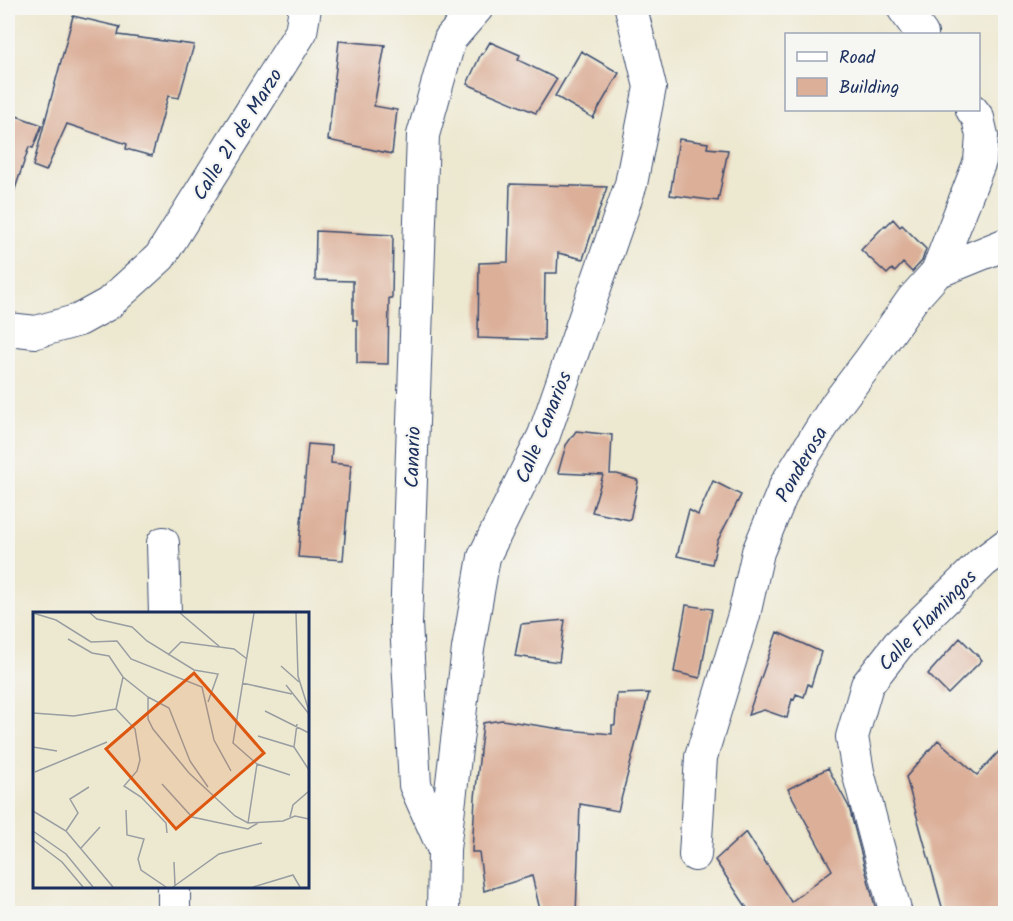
<svg xmlns="http://www.w3.org/2000/svg" width="1013" height="921" font-family="Kalam,sans-serif">
<style>
.building{fill:#dbaf98}
.lines{fill:none;stroke-linecap:round;stroke-linejoin:round}
.street-casing{stroke:#3a4b6f;stroke-width:34}
.street{stroke:#fff;stroke-width:32}
.labels{text-anchor:middle;stroke-width:4.5;stroke-linejoin:round;paint-order:stroke}
.street-label{font-size:20px;fill:#1b2f5e;stroke:#f6f6f2}
.inset-road{fill:none;stroke:#999ea2;stroke-width:1.5}
.view{fill:#de5710;fill-opacity:0.15;stroke:#de5710;stroke-width:3}
.inset-edge{fill:none;stroke:#1b2f5e;stroke-width:3}
</style>
<rect width="100%" height="100%" fill="#f6f6f2"/>
<filter id="ink" filterUnits="userSpaceOnUse"><feTurbulence type="fractalNoise" baseFrequency=".0167" numOctaves="2"/><feDisplacementMap in="SourceGraphic" scale="12" xChannelSelector="R" yChannelSelector="G"/><feConvolveMatrix kernelMatrix="1 2 1 2 8 2 1 2 1" color-interpolation-filters="sRGB"/></filter>
<filter id="wash" filterUnits="userSpaceOnUse"><feTurbulence type="fractalNoise" baseFrequency=".008" numOctaves="4" result="noise"/><feDisplacementMap in="SourceGraphic" scale="24" xChannelSelector="R" yChannelSelector="G"/><feGaussianBlur stdDeviation="1.35" result="paint"/><feColorMatrix in="noise" values="0 0 0 0 0 0 0 0 0 0 0 0 0 0 0 0 0 1.4 0 .05"/><feComposite in="paint" operator="in"/></filter>
<g filter="url(#wash)">
<rect width="100%" height="100%" fill="#ede8d0"/>
<g id="blocks">
<!-- building -->
<path class="building" d="M73 16 120 27 118 35 194 45 179 98 168 96 152 156 126 149 127 144 67 124 46 171 33 166Z
M339 41 385 45 374 106 397 110 392 154 328 140Z
M490 42 520 55 518 60 557 79 536 113 467 84 481 54H483Z
M581 51 619 73 593 118 555 96Z
M8 113 42 125 33 148 29 147 12 198 8 197Z
M679 139 708 143 707 148 728 150 718 201 670 195Z
M510 184 607 187 583 259 558 253 557 273H545L544 340 478 338 479 263 508 262Z
M893 219 900 227 902 225 926 249 922 261 912 272 903 263 895 272 892 269 887 274 861 250 885 225 886 226Z
M316 231 393 235 392 298H389L388 364 357 363V320H353V281L315 280Z
M576 431 612 435 610 474H617L637 480 638 482 630 520 592 512 603 475 558 473 566 445Z
M308 444 332 446 331 463 351 465 343 560 298 557Z
M713 481 741 495 717 542 712 564 677 556 689 510 698 515Z
M686 605 712 609 700 678 674 672Z
M565 620 559 662 515 656 521 624Z
M777 632 821 652 811 686 808 684 804 697 796 694 794 700 792 699 787 718 764 710 748 715Z
M960 638 982 660 948 694 928 674Z
M649 693 618 811 580 804 576 914H541L532 876 484 891 479 852H472L475 798 483 723 502 720 567 730 612 734V725H615L617 694Z
M938 740 977 775 1005 745V914H944L906 777Z
M828 768 849 807 876 910 872 914H751L715 860 746 832 791 902 832 870 788 789Z"/>
</g>
</g>
<g filter="url(#ink)">
<use href="#blocks" fill-opacity="0" stroke="#3a4b6f" stroke-width="1.5"/>
<g class="lines">
<defs>
<path id="street" d="M903 8 922 34
M937 272 1006 244
M8 329 36 332 79 320 108 304 160 257 301 32 305 8
M163 543 165 614
M444 849 468 649 484 557 544 435 631 184 650 87 631 8
M695 855 701 757 744 615 758 552 786 484 836 405 870 360 912 300 937 272 980 161 982 136 978 118 972 110
M174 886V914
M443 914 444 850 415 785 406 623 423 135 450 39 477 8
M896 914 858 772 852 737 867 685 898 645 983 562 1006 545"/>
</defs>
<!-- street casing -->
<use href="#street" class="street-casing"/>
<!-- street -->
<use href="#street" class="street"/>
</g>
</g>
<g class="labels">
<!-- street labels -->
<g class="street-label">
<text transform="translate(237 134) rotate(-58)" y="7">Calle 21 de Marzo</text>
<text transform="translate(543 427) rotate(-68)" y="7">Calle Canarios</text>
<text transform="translate(412 457) rotate(-88)" y="7">Canario</text>
<text transform="translate(801 464) rotate(-60)" y="7">Ponderosa</text>
<text transform="translate(927 620) rotate(-46)" y="7">Calle Flamingos</text>
</g>
</g>
<!-- overview -->
<g transform="translate(33 612)">
<rect width="276" height="276" fill="#ede8d0"/>
<path class="inset-road" d="M0 1 23 8 58 30 84 29 98 47 169 75 181 128 198 159M57 1 64 7 99 15 114 29 161 58 185 62 175 90M147 1 187 35 201 37 214 47M221 1 200 131 224 152 257 163M263 1 265 64 276 99M35 27 59 41 76 44 90 65 115 85V107L120 117 156 161 202 204 215 211 250 209 262 204 276 207M135 43 148 30 186 35M248 54 266 70M209 71 259 82M253 73 276 102M115 85 136 96 157 149 175 175M83 97 102 117 107 148 104 159 91 174 108 185 133 211 134 221M83 97 90 65M232 99 276 121M0 101 41 104 83 97M225 124 261 135 276 158M0 135 24 139M261 135 264 112M2 160 74 130M129 172 159 205 215 217 225 211M93 198 94 223 111 227 105 247 108 258 133 275M0 199 33 219 80 275M257 205 260 193 276 179M215 211 224 152M0 219 33 242 60 275M33 219 45 201 37 187 56 175M0 228 29 250 50 275M48 236 67 215M141 250 142 274M140 275 186 242 229 231M220 275 260 263 267 275"/>
<path class="view" d="M161 61 231 141 143 217 73 137Z"/>
<rect width="276" height="276" class="inset-edge"/>
</g>
<!-- margin -->
<rect width="1013" height="921" fill="none" stroke="#f6f6f2" stroke-width="30"/>
<!-- legend -->
<rect x="785" y="33" width="195" height="78" fill="#f6f6f2" stroke="#9ea6b7" stroke-width="1.5"/>
<rect x="797" y="52" width="30" height="9" fill="#ffffff" stroke="#9ea6b7" stroke-width="1.5"/>
<text x="839" y="63" font-size="18" fill="#1b2f5e">Road</text>
<rect x="797" y="78" width="30" height="18" fill="#dbaf98" stroke="#9ea6b7" stroke-width="1.5"/>
<text x="839" y="93" font-size="18" fill="#1b2f5e">Building</text>
</svg>
